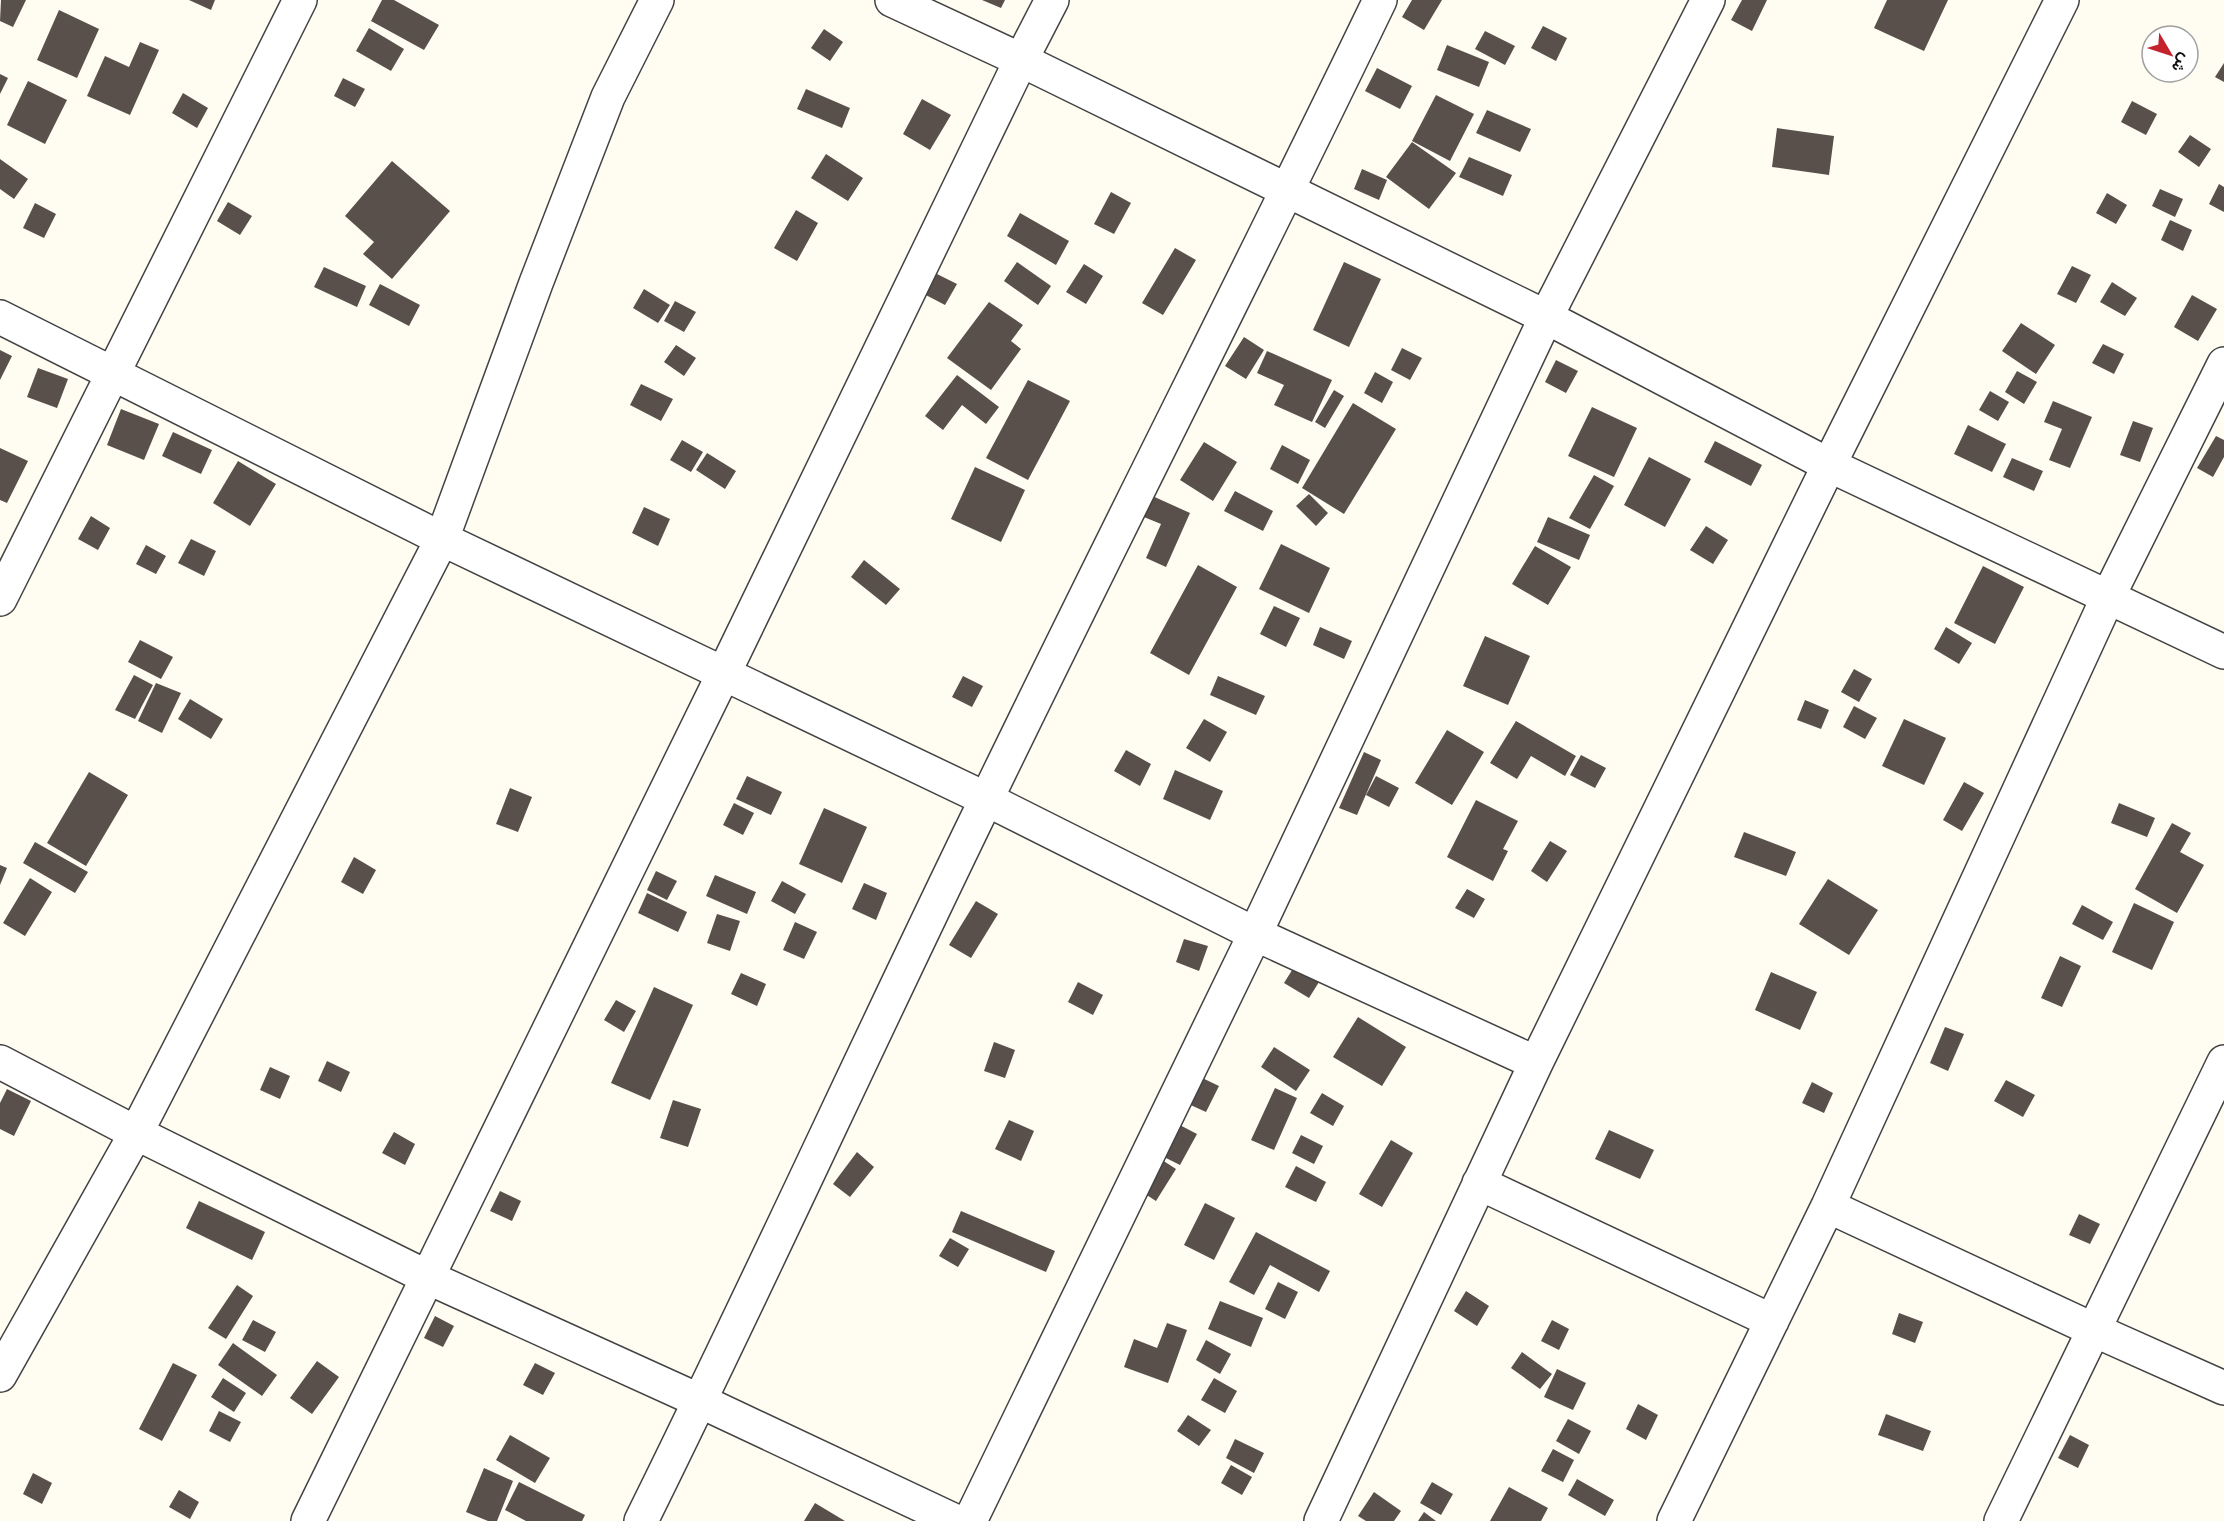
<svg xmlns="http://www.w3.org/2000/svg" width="2224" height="1521" font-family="Literata,Vazirmatn,serif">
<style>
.building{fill:#59504c}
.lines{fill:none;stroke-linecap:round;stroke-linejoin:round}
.minor-casing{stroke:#434343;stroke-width:36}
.minor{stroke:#fff;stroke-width:33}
</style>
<rect width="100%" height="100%" fill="#fffcf2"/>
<!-- building -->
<path class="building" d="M1 0H26L13 27 0 21Z
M189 0H215L211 10Z
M382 0H394L439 25 424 50 371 21Z
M982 0H1005L1001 8Z
M1412 0H1442L1424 30 1402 17Z
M1742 0H1767L1752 31 1731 20Z
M1887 0H1948L1924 51 1874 28Z
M59 10 99 29 77 78 37 60Z
M1543 26 1567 38 1556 61 1531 48Z
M369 28 404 49 391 71 356 51Z
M824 29 843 42 830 61 811 48Z
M1485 31 1515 46 1505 65 1475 49Z
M140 42 159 50 130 115 87 96 105 56 129 67Z
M1447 45 1489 62 1479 87 1437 70Z
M2224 63V82L2215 77Z
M1377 68 1412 86 1400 109 1365 91Z
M0 74 8 78 0 94Z
M343 78 365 89 355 107 334 96Z
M28 81 67 100 45 144 7 125Z
M806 89 850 108 842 128 797 109Z
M183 93 208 108 197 128 172 113Z
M1436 95 1474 114 1450 161 1412 141Z
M922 99 951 115 930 150 903 134Z
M2132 101 2157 114 2146 135 2121 122Z
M1487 110 1531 129 1520 152 1476 133Z
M1777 128 1834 136 1829 175 1772 167Z
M2190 135 2211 149 2199 167 2178 152Z
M1412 142 1456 173 1429 209 1386 177Z
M826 154 863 178 848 201 811 178Z
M1469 157 1512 175 1503 196 1459 177Z
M0 159 28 179 14 199 0 189Z
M392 161 450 211 392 279 363 254 374 242 345 216Z
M1362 169 1387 180 1379 200 1354 189Z
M2219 184 2224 187V212L2209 204Z
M2160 189 2183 199 2175 217 2152 206Z
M1111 192 1131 203 1114 234 1094 224Z
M2107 193 2127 205 2116 224 2096 213Z
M228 202 252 216 240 235 217 221Z
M35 203 56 214 44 238 23 228Z
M796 210 818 223 797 261 774 248Z
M1020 213 1069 241 1056 265 1007 236Z
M2170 220 2192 230 2183 251 2161 240Z
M1175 248 1196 260 1163 315 1142 303Z
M1017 262 1051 286 1038 305 1004 281Z
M1344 262 1381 279 1349 347 1313 330Z
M1084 264 1103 276 1086 304 1066 292Z
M2072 266 2091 275 2076 303 2057 294Z
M324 267 366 286 357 307 314 287Z
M933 272 957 284 945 305 922 293Z
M2112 282 2137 298 2125 316 2100 302Z
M380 284 420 305 409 326 369 305Z
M644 289 670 305 658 323 633 308Z
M2192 295 2217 309 2198 341 2174 327Z
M675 301 696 312 684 332 664 321Z
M989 302 1023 325 1011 341 1021 349 991 390 947 358Z
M2021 323 2055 345 2036 374 2002 351Z
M1244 337 1264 350 1246 379 1225 366Z
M2103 344 2124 354 2114 374 2092 363Z
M676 345 696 358 684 376 664 362Z
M1402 348 1422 358 1410 380 1391 370Z
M0 350 12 356 0 380Z
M1267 351 1332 380 1312 422 1274 405 1284 385 1257 373Z
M1556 360 1578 371 1566 393 1545 382Z
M38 368 68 379 57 408 27 397Z
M2017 371 2037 382 2024 404 2005 392Z
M1375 372 1393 382 1382 403 1364 393Z
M957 375 999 407 986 424 962 405 943 430 925 416Z
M1028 380 1070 401 1028 480 986 458Z
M641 384 673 399 661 421 630 405Z
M1334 390 1344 396 1325 428 1315 422Z
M1990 391 2009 402 1998 421 1979 410Z
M2053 401 2092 417 2070 468 2049 460 2062 429 2044 422Z
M1353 403 1396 429 1344 514 1302 488Z
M1592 407 1637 428 1614 477 1568 456Z
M121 409 159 424 144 460 107 445Z
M2133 421 2153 428 2140 462 2120 455Z
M1968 425 2006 444 1992 472 1954 454Z
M173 432 212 450 201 474 162 456Z
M2216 436 2224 440V457L2213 477 2197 468Z
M682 440 703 452 691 472 670 460Z
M1715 441 1762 465 1751 486 1704 462Z
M1204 442 1237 462 1213 501 1180 480Z
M1282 445 1310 460 1298 484 1270 469Z
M0 448 28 461 7 503 0 500Z
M707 453 736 471 725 489 696 470Z
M1649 457 1691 479 1665 527 1624 505Z
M2012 458 2043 471 2034 491 2003 477Z
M238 461 276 484 250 526 213 503Z
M975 467 1025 490 1001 542 951 519Z
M1594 475 1614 486 1590 529 1569 518Z
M1235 491 1273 511 1263 531 1224 511Z
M1148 494 1190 513 1166 567 1146 558 1161 524 1139 515Z
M1309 494 1328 513 1316 526 1296 506Z
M644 507 670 519 658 546 632 533Z
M91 516 110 528 98 550 78 539Z
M1548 517 1590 535 1579 560 1537 542Z
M1706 526 1728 540 1713 564 1690 550Z
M191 539 216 551 204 576 178 563Z
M1281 544 1330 568 1309 613 1259 589Z
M146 545 166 556 156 574 136 564Z
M1535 546 1571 567 1548 605 1512 584Z
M864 560 900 589 886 605 851 577Z
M1198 565 1237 587 1189 675 1150 653Z
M1983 566 2024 587 1995 644 1954 623Z
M1274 606 1300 618 1286 647 1260 634Z
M1320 627 1352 641 1344 659 1313 645Z
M1946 627 1972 643 1959 664 1934 649Z
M1485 636 1530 656 1508 705 1463 686Z
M140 640 173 657 161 679 128 662Z
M1854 669 1872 679 1859 702 1841 692Z
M134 675 153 685 135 719 115 710Z
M963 676 983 686 972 707 952 697Z
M1218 676 1265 696 1256 715 1210 695Z
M156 683 181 693 162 733 138 721Z
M190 699 223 719 211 739 178 719Z
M1805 700 1829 710 1821 729 1797 720Z
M1854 706 1877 718 1865 739 1843 727Z
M1204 719 1227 732 1210 762 1186 748Z
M1904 719 1946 738 1924 785 1882 766Z
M1516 721 1576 756 1565 776 1531 756 1517 779 1490 763Z
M1447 730 1484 752 1452 805 1415 783Z
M1126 750 1151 764 1140 786 1114 771Z
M1364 752 1381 760 1357 815 1339 808Z
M1581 755 1606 768 1595 788 1570 775Z
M1175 770 1223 791 1210 820 1163 799Z
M89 772 128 795 86 866 47 843Z
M747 776 782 792 771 815 736 799Z
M1376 776 1399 788 1389 807 1366 795Z
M1964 782 1984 793 1962 831 1943 820Z
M510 788 532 797 518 832 496 824Z
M1476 800 1518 821 1503 849 1508 851 1493 881 1447 857Z
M734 803 754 813 743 835 723 825Z
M2119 803 2155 818 2147 837 2111 823Z
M824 808 867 827 842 883 799 864Z
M2172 823 2191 833 2180 852 2204 865 2177 913 2135 889Z
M1744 832 1796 852 1786 876 1734 857Z
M1550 841 1567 851 1547 882 1531 871Z
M35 842 88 872 75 893 23 863Z
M354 857 376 870 363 894 341 882Z
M0 865 7 868 0 885Z
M656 871 677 881 667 900 647 890Z
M715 875 756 892 747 914 706 896Z
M30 878 52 892 25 936 3 923Z
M1828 879 1878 910 1849 955 1799 924Z
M782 881 806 894 795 914 771 901Z
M864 883 887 893 876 920 852 909Z
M1467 889 1485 899 1474 918 1455 908Z
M647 893 687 912 678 932 638 913Z
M976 901 998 914 971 958 949 945Z
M2134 903 2174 922 2152 970 2112 952Z
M2082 905 2113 922 2103 940 2072 924Z
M717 914 740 921 730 951 707 943Z
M795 922 817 932 804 959 783 950Z
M1184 939 1208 946 1199 971 1176 962Z
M2060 956 2081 966 2062 1007 2041 998Z
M1294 967 1319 982 1309 998 1284 983Z
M1771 972 1817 992 1800 1030 1755 1010Z
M741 973 766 984 757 1006 731 994Z
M1078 982 1103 995 1093 1015 1068 1002Z
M654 987 693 1005 650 1100 611 1083Z
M616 1000 636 1011 624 1032 604 1020Z
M1358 1017 1406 1047 1382 1086 1333 1057Z
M1945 1027 1964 1034 1948 1071 1930 1063Z
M994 1042 1015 1050 1005 1078 984 1071Z
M1274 1047 1310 1070 1296 1091 1261 1067Z
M327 1061 350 1072 341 1092 318 1081Z
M270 1067 290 1076 280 1099 260 1090Z
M1196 1075 1219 1086 1206 1112 1184 1102Z
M2006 1080 2035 1095 2023 1117 1994 1101Z
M1812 1082 1833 1093 1824 1113 1802 1103Z
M1275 1088 1297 1098 1274 1150 1251 1140Z
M7 1089 31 1101 14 1136 0 1129V1103Z
M1322 1093 1344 1106 1333 1126 1310 1113Z
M673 1100 701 1109 688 1147 660 1138Z
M1009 1120 1034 1131 1021 1161 995 1149Z
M1174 1122 1197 1134 1180 1165 1158 1154Z
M1609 1130 1654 1150 1640 1179 1595 1159Z
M394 1132 415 1144 405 1165 382 1153Z
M1301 1135 1323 1146 1314 1164 1292 1153Z
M1391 1140 1413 1153 1382 1207 1359 1194Z
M857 1152 874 1167 850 1197 833 1184Z
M1159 1158 1176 1169 1156 1201 1139 1190Z
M1296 1166 1326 1182 1316 1202 1285 1187Z
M500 1191 521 1201 512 1221 490 1211Z
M199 1201 265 1232 252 1260 186 1228Z
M1205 1203 1235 1218 1214 1260 1184 1245Z
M961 1211 1055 1251 1046 1272 952 1232Z
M2079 1214 2100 1224 2090 1244 2069 1235Z
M1256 1232 1330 1271 1319 1292 1270 1265 1254 1295 1229 1282Z
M950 1238 969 1249 958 1267 939 1256Z
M1278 1282 1298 1292 1285 1319 1265 1309Z
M237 1285 253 1296 226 1339 208 1328Z
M1466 1291 1489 1306 1477 1326 1454 1311Z
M1220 1301 1263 1318 1251 1347 1208 1329Z
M1899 1313 1923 1322 1915 1343 1892 1334Z
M435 1316 454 1326 443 1347 424 1338Z
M253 1320 276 1332 265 1352 242 1340Z
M1552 1320 1569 1329 1559 1350 1541 1341Z
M1167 1323 1187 1330 1168 1383 1124 1367 1134 1339 1157 1348Z
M1206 1340 1231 1354 1220 1374 1196 1360Z
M233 1343 277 1375 262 1396 218 1365Z
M1522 1352 1552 1374 1540 1389 1511 1368Z
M317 1361 339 1377 312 1414 290 1398Z
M173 1363 197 1375 162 1441 139 1429Z
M535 1363 555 1373 543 1395 523 1385Z
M1557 1369 1586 1383 1573 1410 1544 1397Z
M223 1378 246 1393 234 1412 211 1397Z
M1214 1378 1237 1391 1225 1413 1201 1400Z
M1638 1404 1658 1415 1646 1440 1626 1429Z
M219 1411 241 1422 230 1442 209 1431Z
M1886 1414 1931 1431 1923 1451 1878 1435Z
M1188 1415 1211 1430 1199 1446 1177 1431Z
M1568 1419 1591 1431 1579 1454 1556 1441Z
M510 1435 550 1458 535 1483 496 1460Z
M2070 1435 2089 1445 2078 1468 2058 1458Z
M1235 1439 1264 1453 1254 1473 1226 1458Z
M1553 1449 1574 1460 1563 1482 1541 1471Z
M1231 1465 1252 1477 1242 1495 1221 1483Z
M484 1468 513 1481 497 1521H488L466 1512Z
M33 1473 52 1483 42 1504 23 1494Z
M1577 1479 1614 1500 1605 1516 1568 1495Z
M519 1482 585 1515 582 1521H526L505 1510Z
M1432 1482 1453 1494 1441 1515 1420 1503Z
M1509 1487 1548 1508 1541 1521H1490Z
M179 1490 199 1502 190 1519 169 1507Z
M1374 1492 1401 1511 1394 1521H1366L1358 1516Z
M815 1503 845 1521H804Z
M1424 1512 1436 1521H1418Z"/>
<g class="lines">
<defs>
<path id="minor" d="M892 0 1021 60 1546 317 1829 465 2224 652
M0 317 442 539 986 799 1255 934 1536 1063
M0 599 300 0
M0 1062 136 1133 427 1277 700 1401 955 1521
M1479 1183 1772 1321
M1828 1206 2094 1330 2224 1388
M0 1375 136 1133 442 539 536 283 608 97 657 0
M308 1521 723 675 1021 60 1052 0
M641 1521C759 1283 869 1040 986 800 1115 533 1251 268 1380 0
M970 1521 1255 934 1546 317 1708 0
M1321 1521 1536 1063 1829 465 2062 0
M1674 1521 1828 1206 2108 597 2224 364
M2001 1521 2224 1062"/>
</defs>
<!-- minor casing -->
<use href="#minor" class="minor-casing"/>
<!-- minor -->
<use href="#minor" class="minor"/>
</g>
<!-- north arrow -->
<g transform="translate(2170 54) rotate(129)"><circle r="28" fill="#ffffff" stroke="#9f9f9f" stroke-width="1.5"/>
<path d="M0-4.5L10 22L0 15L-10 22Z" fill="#c4232e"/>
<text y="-9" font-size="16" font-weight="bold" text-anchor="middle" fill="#101010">ش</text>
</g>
</svg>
